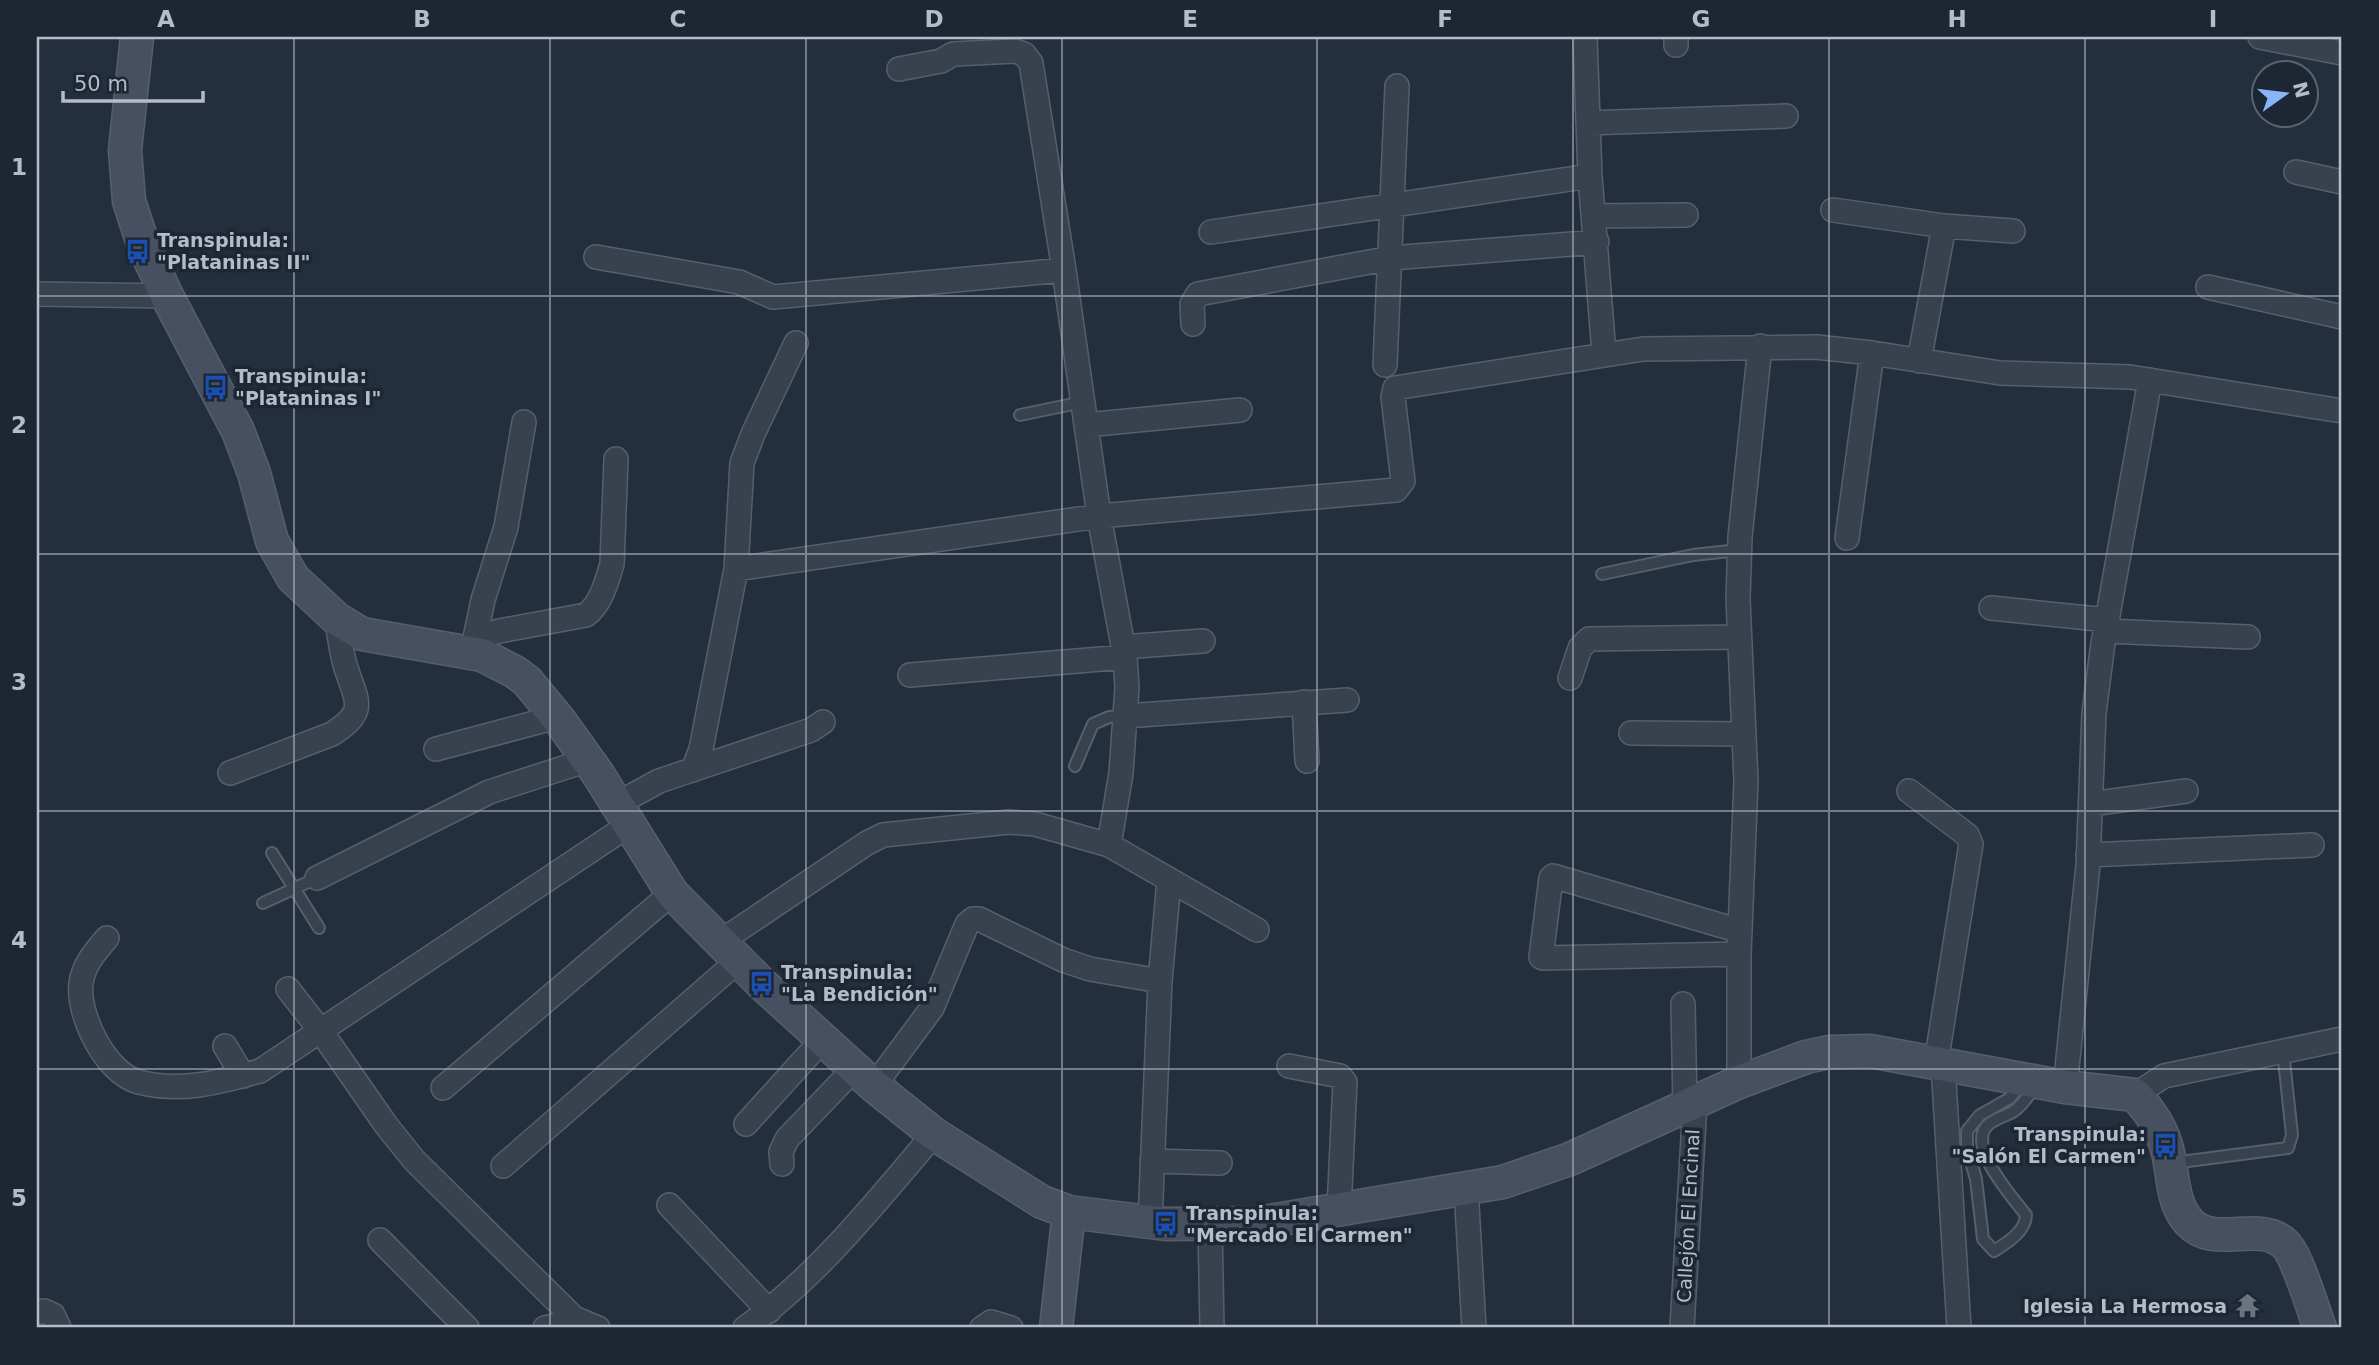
<svg xmlns="http://www.w3.org/2000/svg" width="2379" height="1365" font-family="'DejaVu Sans',sans-serif">
<style>
.lines{fill:none;stroke-linecap:round;stroke-linejoin:round}
.lane-casing{stroke:#565f6c;stroke-width:14}
.street-casing{stroke:#565f6c;stroke-width:26}
.secondary-casing{stroke:#565f6c;stroke-width:35}
.lane{stroke:#38414e;stroke-width:10}
.street{stroke:#38414e;stroke-width:23}
.secondary{stroke:#465061;stroke-width:32}
.grid{fill:none;stroke:#b4bcc9;stroke-width:2;stroke-opacity:0.55}
.labels{text-anchor:middle;stroke-width:7;stroke-linejoin:round;paint-order:stroke}
.poi-label{font-size:19px;font-weight:bold;fill:#b4bcc9;stroke:#1d2633;text-anchor:start}
.street-label{font-size:19px;fill:#b4bcc9;stroke:#1d2633}
.neatline{fill:none;stroke:#b4bcc9;stroke-width:2.5}
.grid-label{font-size:23px;text-anchor:middle;font-weight:bold;fill:#b4bcc9}
</style>
<rect width="100%" height="100%" fill="#242f3e"/>
<g class="lines">
<defs>
<path id="lane" d="M1020 415 1083 402
M1602 574 1693 555 1739 550
M1075 766 1093 724 1109 717 1126 716
M272 853 319 928
M263 903 317 878
M2022 1082 2010 1098 1980 1115 1967 1131V1148L1976 1179 1983 1239 1994 1251C2007 1243 2026 1231 2026 1215 2013 1198 1964 1144 1989 1124 1996 1118 2007 1116 2014 1111 2023 1105 2029 1094 2036 1086
M2173 1163 2288 1148 2292 1135 2283 1051"/>
<path id="street" d="M1585 37 1590 176 1604 354
M1676 37V45
M2260 37 2342 53
M899 69 941 61 953 54 1015 51 1024 54 1031 63 1064 270 1099 516 1125 657 1127 687 1121 773 1109 845
M1588 123 1786 116
M2296 172 2342 182
M1833 210 1944 226 1919 361
M1595 216 1686 215
M1944 226 2013 231
M1211 232 1590 176
M596 257 739 282 773 297 1064 270
M2208 287 2342 317
M37 294 167 296
M1193 324 1192 304 1198 294 1391 258 1597 242
M1385 365 1397 86
M1086 425 1240 410
M1847 538 1872 353
M736 569 1099 516 1396 490 1403 481 1393 397 1395 388 1643 349 1816 347 1872 353 2000 373 2130 377 2342 411
M1991 608 2108 620
M2105 631 2248 637
M475 638 483 600 506 527 524 422
M1123 647 1203 641
M474 654 475 638 499 631 586 615C601 604 607 581 612 564L616 459
M910 675 1125 657
M1570 678 1580 648 1589 639 1739 637
M1304 702 1307 761
M1126 716 1347 700
M1631 733 1744 734
M436 749 557 717
M693 770 701 749 736 569 742 463 753 434 796 343
M230 773 332 734C368 711 357 702 346 668 341 652 339 635 337 619
M1909 791 1967 835 1971 844 1936 1063
M617 804 659 781 811 730 823 722
M2091 804 2186 791
M2088 855 2312 845
M317 878 489 792 588 760
M107 938C95 952 84 964 81 983 77 1015 106 1074 139 1082 180 1093 220 1082 260 1071L629 825
M720 942 867 843 883 835 1009 822 1035 824 1109 845 1257 930
M1739 954 1543 958 1541 957 1551 878 1553 876 1740 931
M288 989 320 1030 386 1125 414 1160 574 1318 598 1328
M1683 1004 1685 1108
M225 1046 243 1076
M1943 1065 1959 1328
M1289 1066 1340 1076 1345 1082 1339 1210
M1739 1082V954L1746 781 1738 599 1740 537 1760 346
M874 1086 932 1008 967 924 973 919H979L1063 960 1090 969 1160 981
M2065 1087 2088 865 2094 713 2103 643 2150 380
M443 1088 672 893
M2135 1095 2164 1076 2342 1039
M746 1124 823 1039
M1152 1161 1220 1163
M782 1164 781 1152 787 1139 855 1068
M503 1166 739 960
M1466 1188 1474 1328
M669 1205 769 1311
M1150 1222 1160 981 1169 880
M1210 1224 1212 1328
M380 1240 467 1328
M37 1312 44 1311 53 1315 59 1328
M545 1328 577 1321
M745 1328C819 1275 875 1203 934 1134
M982 1328 991 1322 1011 1328
M1682 1328 1695 1103"/>
<path id="secondary" d="M137 37 125 150 129 201 144 247 167 296 238 431 254 473 272 541 293 578 337 619 362 634 482 655 515 672 527 681 560 721 598 774 672 893 761 983 874 1086 934 1134 1042 1202 1069 1212 1166 1224 1258 1223 1503 1182 1570 1159 1739 1082 1806 1057 1829 1052 1870 1051 2065 1087 2135 1095C2149 1110 2160 1125 2166 1145 2174 1170 2170 1201 2189 1222 2215 1250 2258 1219 2285 1244 2297 1255 2313 1310 2320 1328
M1056 1328 1069 1212"/>
</defs>
<!-- lane casing -->
<use href="#lane" class="lane-casing"/>
<!-- street casing -->
<use href="#street" class="street-casing"/>
<!-- secondary casing -->
<use href="#secondary" class="secondary-casing"/>
<!-- lane -->
<use href="#lane" class="lane"/>
<!-- street -->
<use href="#street" class="street"/>
<!-- secondary -->
<use href="#secondary" class="secondary"/>
</g>
<!-- grid -->
<path class="grid" d="M294 37V1328M550 37V1328M806 37V1328M1062 37V1328M1317 37V1328M1573 37V1328M1829 37V1328M2085 37V1328M37 296H2342M37 554H2342M37 811H2342M37 1069H2342"/>
<!-- icons -->
<defs>
<symbol id="bus-bare" viewBox="-9 -9 18 18"><path d="M-5-6H5V4H4V6H2V4H-2V6H-4V4H-5ZM-3.5-4V0h7V-4ZM-3.5 1.2v1.5H-2V1.2ZM2 1.2v1.5H3.5V1.2Z" fill="#1a4fb4" stroke="#1d2633" stroke-width="2.5" paint-order="stroke"/></symbol>
<symbol id="temple-bare" viewBox="-9 -9 18 18"><path d="M0-6L5-2H3V0L6.5 2.5H4V6H1.5V3h-3V6H-4V2.5H-6.5L-3 0V-2H-5Z" fill="#6b7280" stroke="#1d2633" stroke-width="2.5" paint-order="stroke"/></symbol>
</defs>
<g fill-rule="evenodd">
<use href="#bus-bare" x="120" y="234" width="35" height="35"/>
<use href="#bus-bare" x="198" y="370" width="35" height="35"/>
<use href="#bus-bare" x="744" y="966" width="35" height="35"/>
<use href="#bus-bare" x="2148" y="1128" width="35" height="35"/>
<use href="#bus-bare" x="1148" y="1206" width="35" height="35"/>
<use href="#temple-bare" x="2230" y="1288" width="35" height="35"/>
</g>
<g class="labels">
<!-- poi labels -->
<g class="poi-label">
<text x="157" y="247">Transpinula:<tspan x="157" dy="22">"Plataninas II"</tspan></text>
<text x="235" y="383">Transpinula:<tspan x="235" dy="22">"Plataninas I"</tspan></text>
<text x="781" y="979">Transpinula:<tspan x="781" dy="22">"La Bendición"</tspan></text>
<text x="2146" y="1141" text-anchor="end">Transpinula:<tspan x="2146" dy="22">"Salón El Carmen"</tspan></text>
<text x="1186" y="1220">Transpinula:<tspan x="1186" dy="22">"Mercado El Carmen"</tspan></text>
<text x="2227" y="1313" text-anchor="end">Iglesia La Hermosa</text>
</g>
<!-- street labels -->
<g class="street-label">
<text transform="translate(1688 1216) rotate(-87)" y="7">Callejón El Encinal</text>
</g>
</g>
<!-- border -->
<rect width="2379" height="1365" fill="none" stroke="#1d2633" stroke-width="77"/>
<!-- north arrow -->
<g transform="translate(2285 94) rotate(76)"><circle r="33" fill="#1d2633" stroke="#59626f" stroke-width="2"/>
<path d="M0-5L12 26L0 18L-12 26Z" fill="#8ab4f8"/>
<text y="-10" font-size="19" font-weight="bold" text-anchor="middle" fill="#b4bcc9">N</text>
</g>
<!-- scale -->
<path d="M63 91v10h140v-10" fill="none" stroke="#b4bcc9" stroke-width="3.5"/>
<text x="74" y="91" font-size="21" fill="#b4bcc9" stroke="#1d2633" stroke-width="5" paint-order="stroke">50 m</text>
<rect x="38" y="38" width="2302" height="1288" class="neatline"/>
<g class="grid-label">
<text x="166" y="27">A</text>
<text x="422" y="27">B</text>
<text x="678" y="27">C</text>
<text x="934" y="27">D</text>
<text x="1190" y="27">E</text>
<text x="1445" y="27">F</text>
<text x="1701" y="27">G</text>
<text x="1957" y="27">H</text>
<text x="2213" y="27">I</text>
<text x="19" y="175">1</text>
<text x="19" y="433">2</text>
<text x="19" y="690">3</text>
<text x="19" y="948">4</text>
<text x="19" y="1206">5</text>
</g>
</svg>
